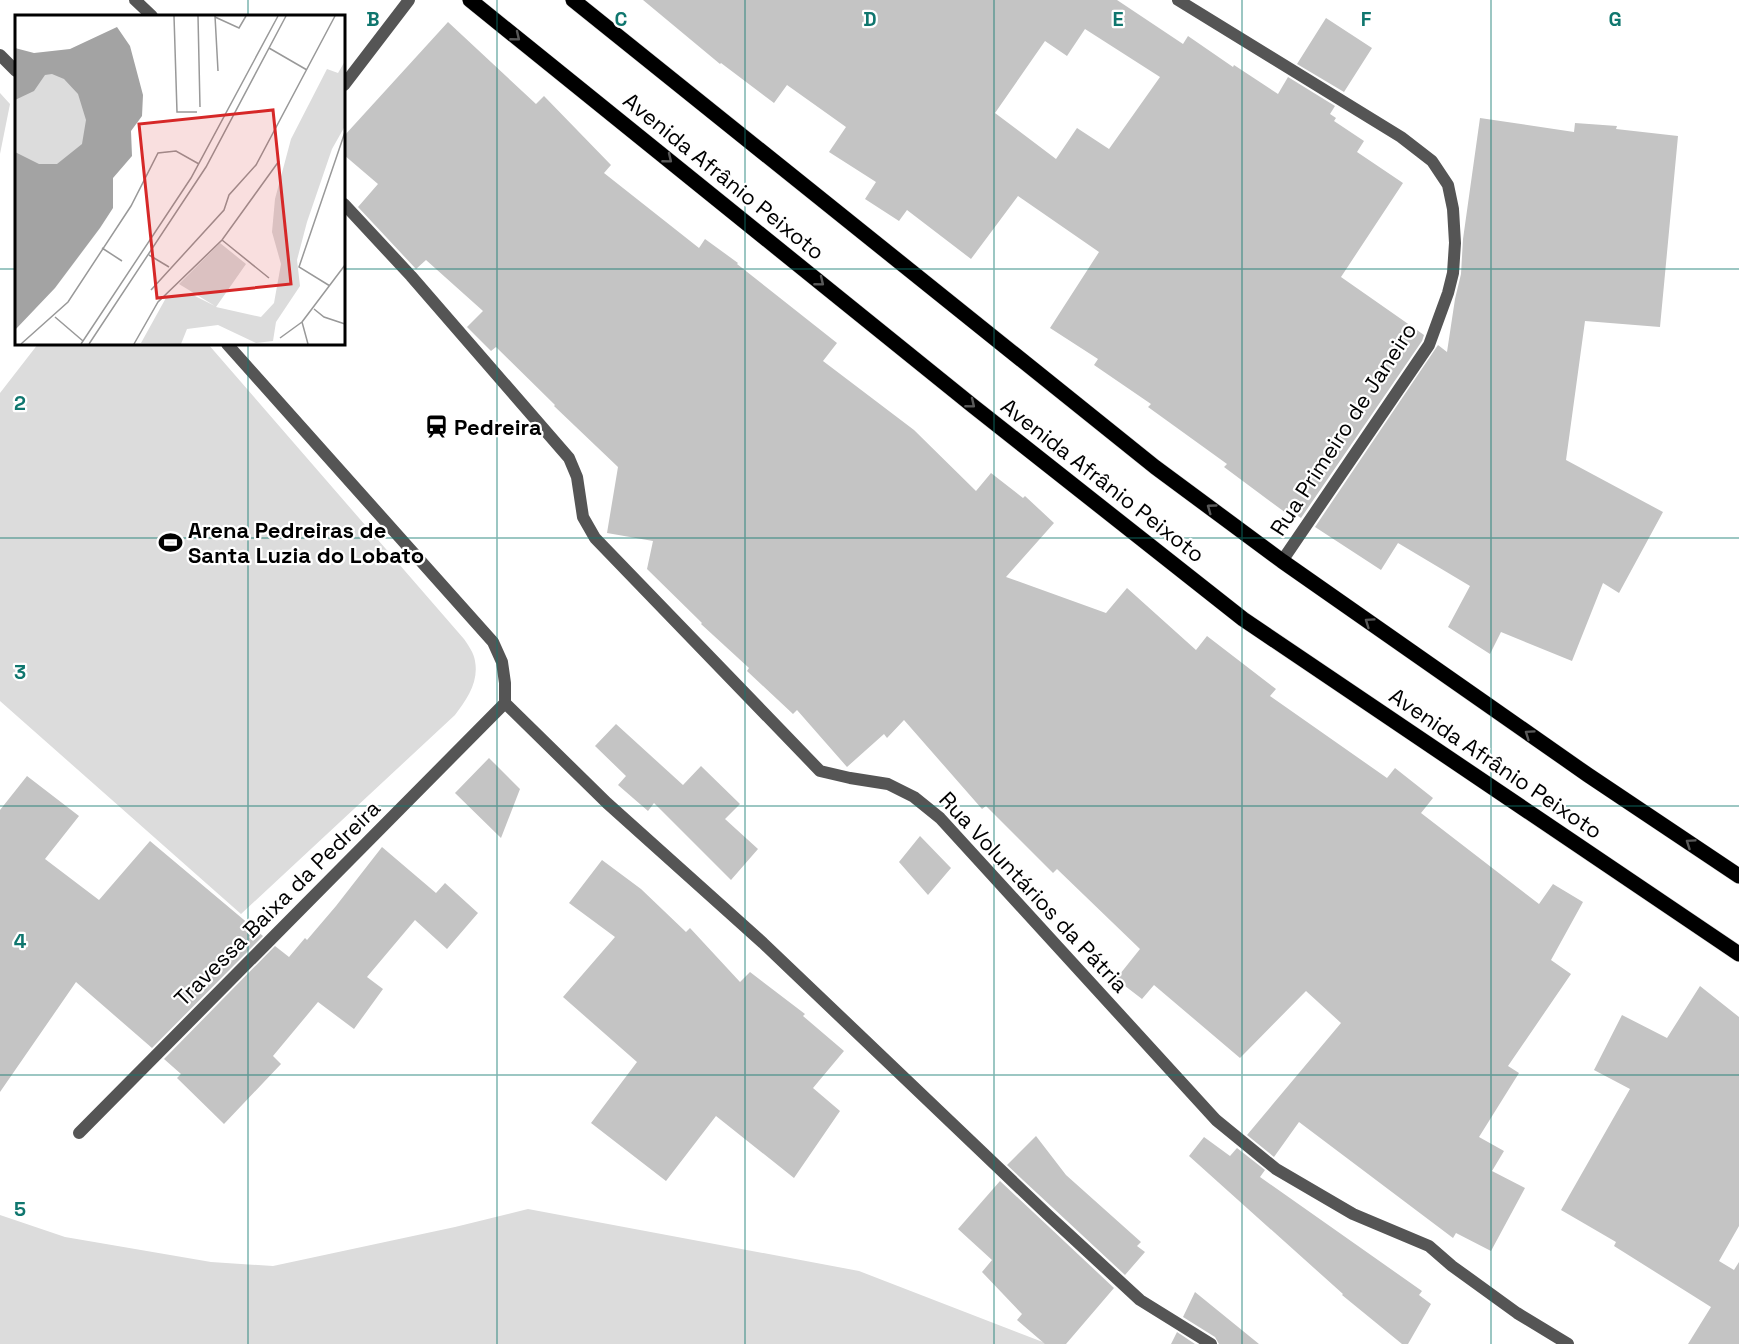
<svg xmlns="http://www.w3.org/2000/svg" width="1739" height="1344" font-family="'Space Grotesk',sans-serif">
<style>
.green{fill:#dcdcdc}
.building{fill:#c4c4c4;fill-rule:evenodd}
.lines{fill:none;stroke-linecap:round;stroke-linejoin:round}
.primary-casing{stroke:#dbdbdb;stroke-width:16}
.minor{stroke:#555;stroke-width:12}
.primary{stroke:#000;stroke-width:15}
.oneway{stroke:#595959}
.grid{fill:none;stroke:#0f766e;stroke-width:1.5;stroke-opacity:0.55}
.labels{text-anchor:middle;stroke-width:4.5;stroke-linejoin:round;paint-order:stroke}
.street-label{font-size:22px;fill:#000;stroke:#fff}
.poi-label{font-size:22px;font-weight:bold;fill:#000;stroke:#fff;text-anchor:start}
.inset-road{fill:none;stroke:#999;stroke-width:1.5}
.view{fill:#d62828;fill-opacity:0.15;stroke:#d62828;stroke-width:3}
.inset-edge{fill:none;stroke:#000;stroke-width:3}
.grid-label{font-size:20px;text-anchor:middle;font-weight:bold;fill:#0f766e;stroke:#fff;stroke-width:4.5;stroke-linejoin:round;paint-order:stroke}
</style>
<rect width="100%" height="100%" fill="#fff"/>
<!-- green -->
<path class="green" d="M0 93 10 104 0 154Z
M38 344H208L464 639C468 645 474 653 475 661 479 682 467 699 455 715L241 914 0 701V393Z
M528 1209 859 1271 1048 1344H0V1215L65 1237 211 1262 273 1266 455 1227Z"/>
<!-- building -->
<path class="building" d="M643 0H1117L1183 44 1188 36 1233 67 1234 65 1278 94 1288 77 1335 106 1330 114 1336 118 1334 121 1364 141 1357 152 1403 183 1341 277 1424 335 1422 341 1301 518 1292 512 1290 516 1224 467 1227 464 1148 407 1151 404 1094 365 1098 359 1050 328 1099 252 1018 196 971 259 907 210 899 221 865 199 876 182 829 152 846 127 787 85 774 103 721 63 720 64ZM1085 29 1160 77 1109 149 1077 128 1056 159 995 113 1045 41 1067 56Z
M1326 18 1372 48 1344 92 1297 64Z
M448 22 536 104 544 96 611 165 604 173 699 248 705 239 738 263 737 264 837 343 823 361 914 430 976 491 991 473 1023 498 1025 496 1054 523 1006 577 1106 613 1127 588 1196 650 1207 636 1276 689 1270 696 1387 778 1395 768 1433 798 1421 813 1539 904 1553 884 1583 902 1551 960 1571 974 1508 1066 1519 1073 1479 1137 1504 1151 1492 1171 1525 1188 1491 1251 1456 1233 1453 1238 1299 1122 1274 1157 1247 1135 1341 1023 1306 991 1240 1058 1154 985 1142 999 1116 979 1140 949 1057 869 1053 873 986 806 982 809 904 720 887 738 884 734 847 767 797 710 793 714 747 671 749 668 701 624 702 623 647 569 653 541 607 533 618 467 554 406 555 405 496 347 491 351 467 327 483 311 426 260 416 269 358 207 378 184 344 155V136Z
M1480 118 1574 132 1575 123 1617 126 1616 129 1678 136 1660 327 1585 321 1566 460 1663 512 1619 593 1603 583 1572 661 1501 632 1490 654 1448 627 1470 586 1398 543 1381 570 1315 527 1438 345 1447 352 1455 299 1461 274 1463 239Z
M616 724 683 785 701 766 740 804 725 819 758 849 731 880 654 803 648 811 618 785 626 776 595 746Z
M489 758 520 789 501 838 455 793Z
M27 776 79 816 45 859 99 900 150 841 263 936 152 1048 76 982 0 1092V810Z
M920 836 951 868 928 895 899 862Z
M382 847 436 893 445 883 478 913 447 949 415 920 367 977 383 989 354 1029 318 1002 273 1056 281 1064 224 1124 177 1078 181 1074 164 1059 275 946 289 957 305 938 307 940 336 906Z
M602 860 641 889 686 932 690 928 740 982 750 972 805 1014 803 1016 844 1051 813 1088 840 1111 794 1178 716 1116 666 1181 591 1123 637 1062 563 997 615 937 569 903Z
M1700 986 1739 1017V1226L1719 1261 1734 1270 1739 1262V1344H1688L1711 1307 1614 1246 1616 1242 1561 1210 1630 1089 1594 1070 1622 1015 1667 1038Z
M1036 1136 1066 1175 1141 1242 1137 1246 1145 1252 1125 1275 1007 1165Z
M1204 1137 1230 1156 1237 1148 1265 1170 1260 1177 1422 1291 1419 1295 1431 1304 1408 1344H1402L1342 1295 1343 1294 1189 1156Z
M1000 1181 1114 1288 1066 1344H1045L1017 1320 1022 1314 982 1272 992 1260 958 1229Z
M1195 1292 1259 1344H1219L1215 1337 1183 1317Z
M1177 1332 1195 1344H1171Z"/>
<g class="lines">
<defs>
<path id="primary" d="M470 0 973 406 1243 619 1739 954
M573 0 1155 467 1282 561 1588 775 1739 876"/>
</defs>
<!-- primary casing -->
<use href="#primary" class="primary-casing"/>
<!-- minor -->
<path class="minor" d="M135 0 152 16
M1178 0 1401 137 1432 161 1448 185 1453 209 1455 243 1453 273 1448 293 1429 345 1282 561
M0 55 16 71
M344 85 409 0
M344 204 411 276 569 458 577 477 583 517 595 538 820 771 850 778 888 784 914 797 940 818 1216 1120 1276 1169 1353 1214 1429 1246 1452 1266 1517 1313 1568 1344
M227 344 493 642 502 662 505 683V703L607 803 763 943 1048 1215 1140 1300 1211 1344
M79 1133 505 703"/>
<!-- primary -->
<use href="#primary" class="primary"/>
</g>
<!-- one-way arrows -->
<defs><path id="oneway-chevron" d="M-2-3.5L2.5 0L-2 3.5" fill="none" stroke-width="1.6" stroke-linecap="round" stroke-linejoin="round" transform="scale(1.5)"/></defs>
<g class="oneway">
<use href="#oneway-chevron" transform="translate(516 37) rotate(39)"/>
<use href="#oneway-chevron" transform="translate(668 159) rotate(39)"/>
<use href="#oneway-chevron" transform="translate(820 282) rotate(39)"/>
<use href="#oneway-chevron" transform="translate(971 404) rotate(39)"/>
<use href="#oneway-chevron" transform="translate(1211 508) rotate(-144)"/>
<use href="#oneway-chevron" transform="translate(1369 622) rotate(-145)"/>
<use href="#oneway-chevron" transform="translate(1529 734) rotate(-145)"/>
<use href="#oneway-chevron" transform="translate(1690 843) rotate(-146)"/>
</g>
<!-- grid -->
<path class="grid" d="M248 0V16M497 0V1344M745 0V1344M994 0V1344M1242 0V1344M1491 0V1344M0 269H16M344 269H1739M248 344V1344M0 538H1739M0 806H1739M0 1075H1739"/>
<!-- icons -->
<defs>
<symbol id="station-bare" viewBox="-9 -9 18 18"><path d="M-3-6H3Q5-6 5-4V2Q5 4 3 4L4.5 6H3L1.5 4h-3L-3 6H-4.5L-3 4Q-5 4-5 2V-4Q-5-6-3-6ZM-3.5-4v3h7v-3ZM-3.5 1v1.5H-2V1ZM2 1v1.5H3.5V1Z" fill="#000" stroke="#fff" stroke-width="2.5" paint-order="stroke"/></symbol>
<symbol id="stadium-bare" viewBox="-9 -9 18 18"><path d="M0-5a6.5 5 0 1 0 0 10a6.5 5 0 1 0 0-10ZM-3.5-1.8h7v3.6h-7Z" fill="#000" stroke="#fff" stroke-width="2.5" paint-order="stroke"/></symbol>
</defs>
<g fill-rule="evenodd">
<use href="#station-bare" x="420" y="410" width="33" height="33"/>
<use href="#stadium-bare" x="154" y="526" width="33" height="33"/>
</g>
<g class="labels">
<!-- street labels -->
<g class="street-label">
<text transform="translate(724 176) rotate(39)" y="8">Avenida Afrânio Peixoto</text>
<text transform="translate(1343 429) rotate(-57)" y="8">Rua Primeiro de Janeiro</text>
<text transform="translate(1103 480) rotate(38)" y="8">Avenida Afrânio Peixoto</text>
<text transform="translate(1496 763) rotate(34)" y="8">Avenida Afrânio Peixoto</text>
<text transform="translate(1034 892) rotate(47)" y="8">Rua Voluntários da Pátria</text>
<text transform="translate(277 903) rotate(-45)" y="8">Travessa Baixa da Pedreira</text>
</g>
<!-- poi labels -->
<g class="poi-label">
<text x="454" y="435">Pedreira</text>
<text x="188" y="538">Arena Pedreiras de<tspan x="188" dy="25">Santa Luzia do Lobato</tspan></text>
</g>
</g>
<!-- overview -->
<g transform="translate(15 15)">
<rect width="330" height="330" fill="#fff"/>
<path d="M46 46 83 109 58 160 0 167V75ZM330 46V111L317 134 292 207 282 245 285 271 261 307 258 326 241 328 203 310 172 314 166 329 126 328 152 281 178 280 200 291 164 269 205 228 231 249 201 292 246 302 259 288 266 249 257 217 260 184 276 124 312 54 323 58Z" fill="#dcdcdc"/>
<path d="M102 12 115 31 128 80 127 101 116 116 117 141 98 163V193L85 213 40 273 0 315V137L24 149H42L67 129 71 105 63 79 49 64 37 59 30 60 19 76 0 85V33L19 38 55 34Z" fill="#a3a3a3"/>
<path class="inset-road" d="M159 1 162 97H182M183 1 185 92M200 1 203 56M200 2 224 13 231 1M254 33 292 55M207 225 254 263M87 233 107 246M134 240 154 252M315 271 284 252 330 117M136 275 209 195 214 180 241 150 320 1M299 294 309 302 330 309M40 302 68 326M265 323 287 307M6 329 53 287 116 191 143 138 161 136 184 149M66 329 176 163 263 1M74 329 191 152 271 1M119 329 143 287 207 225 264 146M293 329 287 307 330 250"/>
<path class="view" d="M258 95 276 269 142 283 124 109Z"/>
<rect width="330" height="330" class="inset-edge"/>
</g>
<g class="grid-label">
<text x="373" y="26">B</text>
<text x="621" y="26">C</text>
<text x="870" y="26">D</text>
<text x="1118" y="26">E</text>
<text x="1366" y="26">F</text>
<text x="1615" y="26">G</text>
<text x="20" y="410">2</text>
<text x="20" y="679">3</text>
<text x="20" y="948">4</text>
<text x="20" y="1216">5</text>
</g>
</svg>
